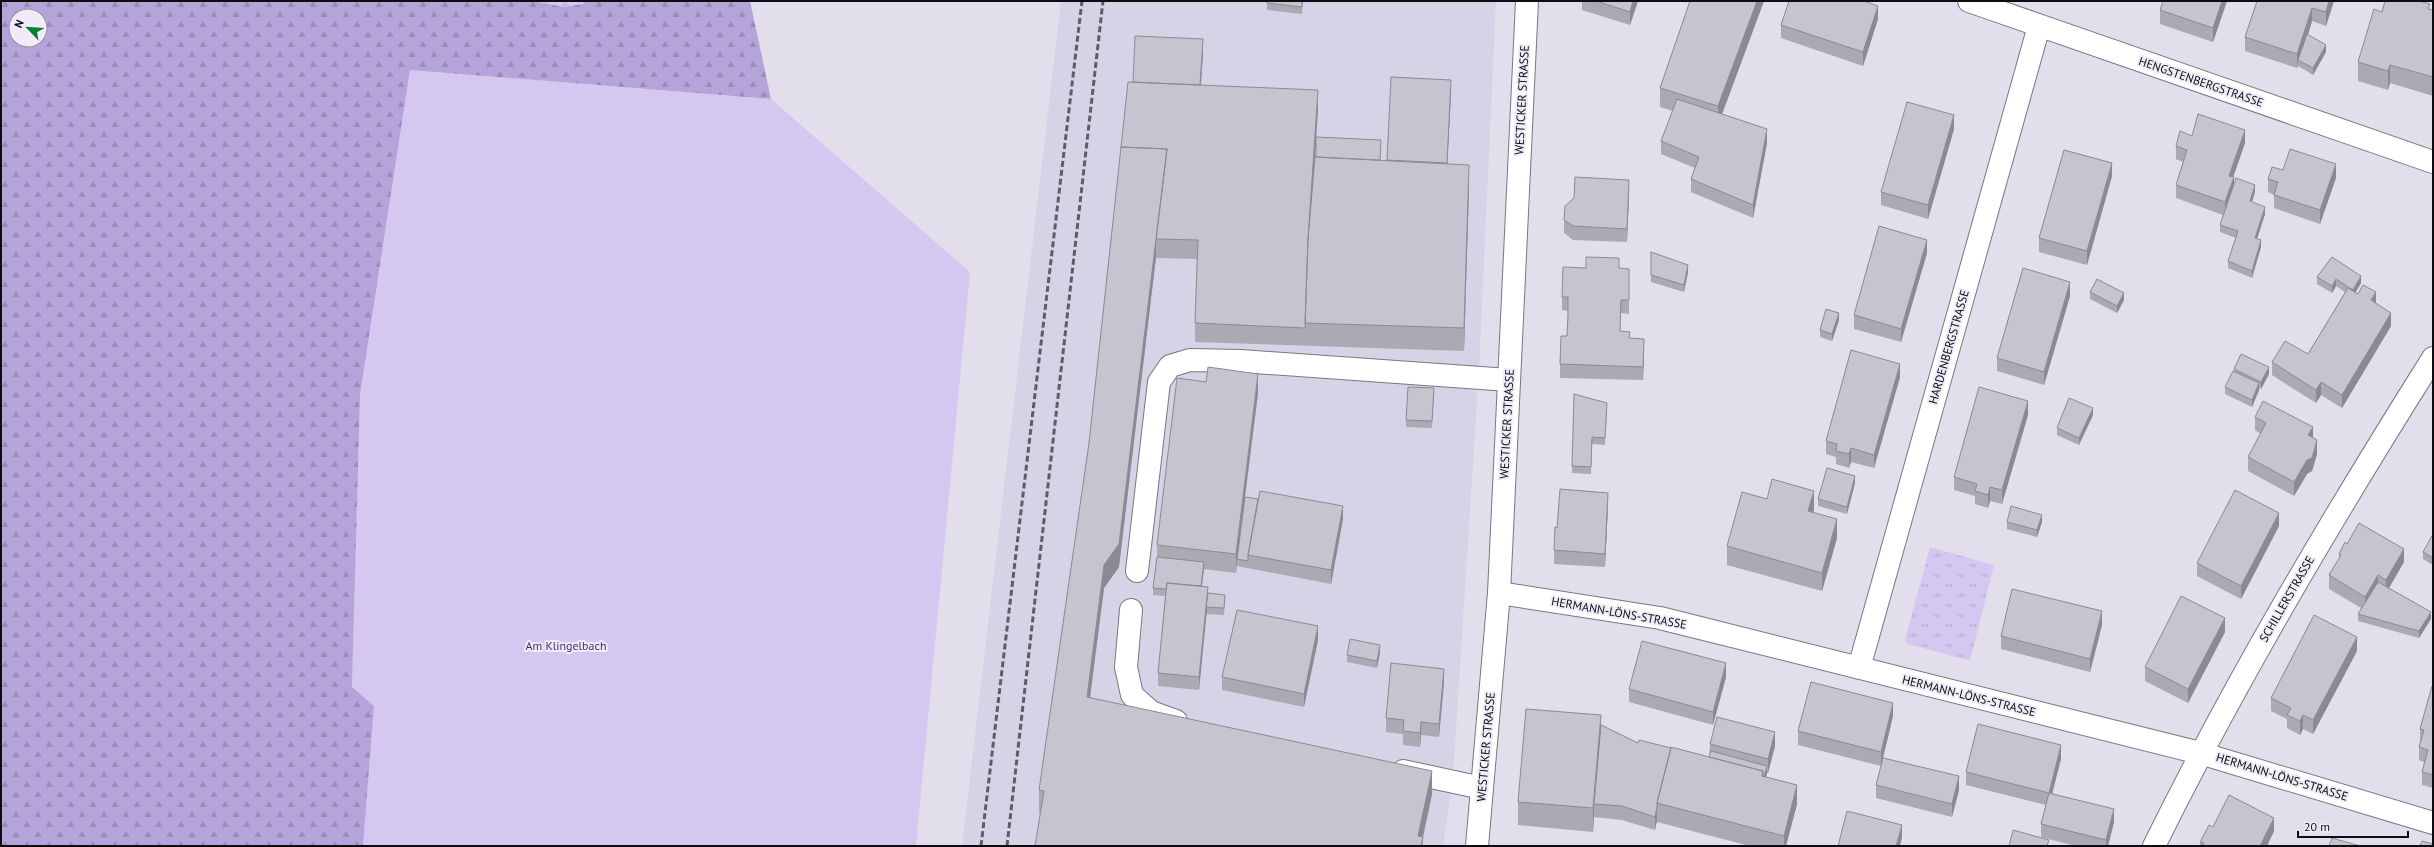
<svg xmlns="http://www.w3.org/2000/svg" width="2434" height="847" font-family="'PT Sans',sans-serif">
<style>
.built{fill:#d8d2e6}
.green{fill:#d4c8f1}
.forest{fill:url(#forest-firs);fill-rule:evenodd}
.wetland{fill:url(#wetland-marsh)}
.park{fill:url(#park-tufts)}
.lines{fill:none;stroke-linecap:round;stroke-linejoin:round}
.minor-casing{stroke:#7a7681;stroke-width:24}
.major-casing{stroke:#7a7681;stroke-width:24}
.minor{stroke:#fff;stroke-width:22}
.major{stroke:#fff;stroke-width:22}
.rail{stroke:#5f5d64;stroke-width:3;stroke-dasharray:6 3;stroke-linecap:butt}
.wall{fill:#aba9b3}
.shaded-wall{fill:#8b8992}
.building{fill:#c7c4d0;stroke:#8b8992}
.labels{text-anchor:middle;stroke-width:4;stroke-linejoin:round;paint-order:stroke}
.street-label{font-size:12px;fill:#0d0c10;stroke:#efebf8}
.park-label{font-size:12px;fill:#472e6e;stroke:#efebf8}
</style>
<defs>
<pattern id="forest-firs" width="22" height="20" patternUnits="userSpaceOnUse"><rect width="22" height="20" fill="#b5a4d9"/><path d="M5 1l3.5 6h-7zM16 11l3.5 6h-7z" fill="#9a8cb9"/></pattern>
<pattern id="wetland-marsh" width="20" height="14" patternUnits="userSpaceOnUse"><rect width="20" height="14" fill="#d4c8f1"/><path d="M1 5h8M5 5V1M11 12h8M15 12V8" fill="none" stroke="#b5abce"/></pattern>
<pattern id="park-tufts" width="24" height="20" patternUnits="userSpaceOnUse"><rect width="24" height="20" fill="#d4c8f1"/><path d="M3 7l-1-3M5 7V3M7 7l1-3M15 17l-1-3M17 17v-4M19 17l1-3" fill="none" stroke="#b5abce"/></pattern>
</defs>
<rect width="100%" height="100%" fill="#e2deeb"/>
<!-- built -->
<path class="built" d="M1061 1H1496L1479 369 1453 777 1443 846H962Z"/>
<!-- green -->
<path class="green" d="M410 70 771 99 970 272 916 846H363L374 707 352 687 360 395Z"/>
<!-- forest -->
<path class="forest" d="M1 1H750L771 99 410 70 360 395 352 687 374 706 363 846H1ZM16 16H40V40H16Z"/>
<!-- wetland -->
<path class="wetland" d="M532 1H585L583 4 564 7Z"/>
<!-- park -->
<path class="park" d="M1930 547 1994 565 1970 661 1908 644 1905 640Z"/>
<g class="lines">
<defs>
<path id="minor" d="M1969 1 2433 162
M1137 571 1159 382 1170 366 1190 360 1241 361 1509 380
M1499 593 1660 618 2200 753 2433 823
M1131 610 1126 667 1132 695 1151 712 1176 721
M1859 668 2039 26
M1403 771 1482 788
M2154 846C2237 678 2333 517 2433 358"/>
<path id="major" d="M1477 846 1499 593 1527 1"/>
</defs>
<!-- minor casing -->
<use href="#minor" class="minor-casing"/>
<!-- major casing -->
<use href="#major" class="major-casing"/>
<!-- minor -->
<use href="#minor" class="minor"/>
<!-- major -->
<use href="#major" class="major"/>
<!-- rail -->
<path class="rail" d="M981 846 1082 1
M1007 846 1103 1"/>
</g>
<!-- wall -->
<path class="wall" d="M1267 1H1303L1302 14 1267 10Z
M1582 1H1638L1630 25 1582 10Z
M1690 1H1764L1722 114 1767 143 1753 218 1691 192V179L1695 168 1661 154V141L1673 111 1660 107V88Z
M2227 1 2213 42 2160 24V10Z
M2257 1H2334L2326 26 2312 21 2308 35 2326 52 2313 75 2298 66 2297 68 2245 51V37Z
M2430 9 2433 10V96L2390 83 2388 90 2358 81V62L2382 12Z
M1878 19 1863 66 1781 38V25Z
M1203 53 1201 85 1318 109 1315 159 1387 160 1451 94 1447 163 1469 188 1464 351 1195 342V323L1197 259 1156 258V257L1119 567 1104 588 1090 698 1432 794 1423 837V846L1039 813V790L1089 443 1121 147 1133 82Z
M1954 129 1928 219 1881 205V192Z
M2192 136 2245 143 2233 177 2234 184 2255 192 2252 202 2265 214 2257 239 2261 247 2252 278 2228 268V261L2236 238 2220 232V225L2223 215 2176 198V185L2183 162 2176 159V146Z
M2283 170 2336 178 2320 224 2274 208V195L2268 192V179Z
M2112 176 2087 265 2039 252V238Z
M1629 193 1627 242 1573 240 1564 233V220Z
M1651 252 1688 272 1684 292 1651 282Z
M1927 253 1901 342 1854 329V315Z
M2332 257 2361 283 2355 292 2376 303 2391 326 2342 408 2321 395 2316 403 2272 375V362L2308 354 2345 292 2336 286 2332 293 2317 284V277Z
M1619 268 1629 269V314L1621 313 1620 331 1630 338 1644 352 1643 380 1560 378V364L1567 336 1568 311 1562 310V297Z
M2090 292 2124 300 2117 313 2090 299Z
M2070 296 2044 385 1997 371V358Z
M1839 320 1832 341 1820 337V330Z
M2234 369 2269 374 2261 389 2259 388V390L2252 407 2225 394V387L2234 372Z
M1900 377 1874 468 1851 462 1849 468 1836 464V457L1826 454V441Z
M1258 393 1245 497 1343 519 1331 584 1237 566V565L1236 573 1204 569 1202 586 1208 593 1225 602 1224 615 1206 614V611L1199 690 1158 686V673L1165 596 1153 595V588L1157 557V545Z
M1434 395 1432 428 1406 427V420Z
M1607 410 1605 445 1592 444 1591 474 1572 473V466Z
M2028 415 2002 504 1990 501 1988 508 1975 504V496L1954 490V477Z
M2093 415 2079 445 2057 435V428Z
M2255 417 2313 438 2317 454 2312 471 2307 474 2294 496 2248 471V457L2261 434 2255 430Z
M1855 483 1847 514 1818 506V499Z
M1767 499 1814 510 1813 512 1837 538 1822 591 1727 565V546Z
M1608 506 1605 567 1554 564V550L1557 528Z
M2007 522H2042L2037 537 2007 529Z
M2279 526 2241 599 2197 576V563Z
M2433 534V565L2423 559V552Z
M2347 544 2404 562 2389 588 2431 619 2419 638 2358 621V614L2361 608 2329 589V575L2339 559V554Z
M2102 625 2090 672 2001 649V636Z
M2225 632 2188 703 2145 681V667Z
M1318 640 1304 707 1222 690V677Z
M2357 651 2313 734 2303 729 2300 735 2287 728V719L2271 711V698Z
M1380 652 1377 668 1347 662V655Z
M1726 677 1713 725 1629 702V689Z
M1444 682 1439 737 1421 735 1420 747 1403 745V734L1386 732V718Z
M2433 686V788L2422 785V772L2424 762 2419 760V747L2420 742V729Z
M1893 716 1881 766 1798 745V731Z
M1601 725 1638 743 1671 748 1709 757 1710 744 1775 746 1768 773H1767L1766 777 1797 804 1786 846H1750L1657 822V821L1655 830 1622 820 1594 817 1593 832 1518 825V802Z
M2061 759 2052 793 2114 822 2108 846H2075L2041 837V824L2046 805 1966 785V772Z
M1876 785 1959 790 1952 817 1876 798Z
M2213 827 2274 831 2267 846H2200V842Z"/>
<!-- shaded-wall -->
<path class="shaded-wall" d="M1633 1H1638L1630 25V12Z
M1757 1H1764L1718 125V106Z
M2222 1H2227L2213 42V28Z
M2329 1H2334L2326 26V12Z
M1878 6V19L1863 66V52Z
M2312 8V21L2300 61 2298 60 2297 68V54Z
M1203 39V53L1200 98V85Z
M2326 45V52L2313 75V68Z
M2390 65V83L2388 90V71Z
M1451 80V94L1446 187V173Z
M1318 90V109L1308 262V243Z
M1954 115V129L1928 219V205Z
M1767 129V143L1753 218V205Z
M2245 130V143L2229 189V176Z
M1167 149 1156 239V257L1119 567 1104 588 1087 720V697L1104 565Z
M2112 163V176L2087 265V251Z
M2336 164V178L2320 224V210Z
M1469 165V188L1464 351V328Z
M2234 177V191L2225 215V202Z
M1629 180V193L1627 242V229Z
M2255 185V192L2250 208V201Z
M2265 207V214L2255 245V238Z
M1927 240V253L1901 342V329Z
M2261 240V247L2252 278V271Z
M1688 265V272L1684 292V285Z
M2361 276V283L2353 297V290Z
M2336 279V286L2332 293V286Z
M2070 282V296L2044 385V372Z
M2376 292V306L2371 300Z
M2124 293V300L2117 313V306Z
M1839 313V320L1832 341V334Z
M2391 313V326L2342 408V395Z
M1644 339V352L1643 380V367Z
M1900 364V377L1874 468V455Z
M2269 367V374L2261 389V382Z
M1258 374V393L1237 560V559L1236 573V554Z
M2321 382V395L2316 403V390Z
M2259 383V390L2252 407V400Z
M2028 401V415L2002 504V490Z
M2093 408V415L2079 445V438Z
M2313 427V441L2308 435Z
M2317 440V454L2312 471 2307 474 2294 496V482Z
M1851 448V462L1849 468V454Z
M1855 476V483L1847 514V507Z
M1990 487V501L1988 508V495Z
M1814 491V510L1808 530V511Z
M1608 493V506L1605 567V554Z
M1343 506V519L1331 584V570Z
M2279 513V526L2241 599V586Z
M2042 515V522L2037 537V530Z
M1837 519V538L1822 591V573Z
M2404 549V562L2386 593V580Z
M1204 562V569L1200 599V592Z
M2378 575V589L2365 610V597Z
M1208 587V600L1199 690V677Z
M2102 611V625L2090 672V659Z
M2431 612V619L2419 638V631Z
M2225 618V632L2188 703V689Z
M1318 626V640L1304 707V694Z
M2357 637V651L2313 734V720Z
M1380 645V652L1377 668V661Z
M1726 663V677L1713 725V712Z
M1444 669V682L1439 737V724Z
M1893 703V716L1881 766V752Z
M1601 715V738L1594 804V817L1593 832V808Z
M2303 715V729L2300 735V721Z
M1421 722V735L1420 747V733Z
M1775 732V746L1768 773V759Z
M2061 745V759L2049 806V793Z
M1767 766V773L1763 789 1762 776 1763 771Z
M1432 771V794L1421 846 1418 836Z
M1959 776V790L1952 817V804Z
M1797 785V804L1786 846H1784V836Z
M1657 807V821L1655 830V817Z
M2114 809V822L2108 846H2106V840Z
M2274 818V831L2267 846H2260Z
M1902 825V838L1900 846H1896Z"/>
<!-- building -->
<path class="building" d="M1267 1H1302V7L1267 3Z
M1596 1H1633L1630 12Z
M1690 1H1757L1718 106 1660 88Z
M1789 1H1864L1878 6 1863 52 1781 25Z
M2163 1H2222L2213 28 2160 10Z
M2257 1H2329L2326 12 2312 8 2297 54 2245 37Z
M2385 1H2419L2430 4 2428 9 2433 10V77L2390 65 2388 71 2358 62 2374 9 2382 12Z
M2307 34 2326 45 2313 68 2298 60Z
M1135 36 1203 39 1200 85 1133 82Z
M1391 77 1451 80 1447 163 1387 160Z
M1128 82 1318 90 1308 239 1305 328 1195 323 1198 240 1156 239 1167 149 1121 147Z
M1677 99 1767 129 1753 205 1691 179 1699 157 1661 141Z
M1907 102 1954 115 1928 205 1881 192Z
M2198 114 2245 130 2229 176 2234 177 2225 202 2176 185 2187 150 2176 146 2180 131 2192 136Z
M1316 137 1381 140 1380 160 1316 157Z
M1121 147 1167 149 1119 544 1104 565 1087 697 1432 771 1418 836 1423 837 1421 846H1035L1044 791 1039 790 1089 443Z
M2290 149 2336 164 2320 210 2274 195 2278 182 2268 179 2272 167 2283 170Z
M2064 150 2112 163 2087 251 2039 238Z
M1315 157 1469 165 1464 328 1305 323 1308 239Z
M1575 177 1629 180 1627 229 1573 226 1564 220 1565 206 1574 198Z
M2236 178 2255 185 2250 201 2265 207 2255 238 2261 240 2252 271 2228 261 2238 231 2220 225Z
M1879 226 1927 240 1901 329 1854 315Z
M1651 252 1688 265 1684 285 1651 275Z
M1586 257 1619 258V268L1629 269V300H1621L1620 331 1630 332 1629 338 1644 339 1643 367 1560 364 1561 336H1567L1568 316V297H1562L1563 267 1586 268Z
M2332 257 2361 276 2353 290 2336 279 2332 286 2317 277Z
M2023 268 2070 282 2044 372 1997 358Z
M2097 279 2124 293 2117 306 2090 292Z
M2363 285 2376 292 2371 300 2391 313 2342 395 2321 382 2316 390 2272 362 2285 341 2308 354 2348 288 2358 294Z
M1826 309 1839 313 1832 334 1820 330Z
M1851 350 1900 364 1874 455 1851 448 1849 454 1836 451 1837 444 1826 441Z
M2241 354 2269 367 2261 382 2234 369Z
M1208 367 1258 374 1236 554 1157 545 1177 378 1206 382Z
M2233 371 2259 383 2252 400 2225 387Z
M1408 387 1434 388 1432 421 1406 420Z
M1979 387 2028 401 2002 490 1990 487 1988 495 1975 491 1977 484 1954 477Z
M1574 394 1607 403 1605 438 1592 437 1591 467 1572 466Z
M2069 398 2093 408 2079 438 2057 428Z
M2263 401 2313 427 2308 435 2317 440 2312 458 2307 460 2294 482 2248 457 2266 423 2255 417Z
M1827 468 1855 476 1847 507 1818 499Z
M1772 479 1814 491 1808 511 1837 519 1822 573 1727 546 1742 492 1767 499Z
M1560 489 1608 493 1605 554 1554 550 1555 527 1557 528Z
M2235 490 2279 513 2241 586 2197 563Z
M1260 491 1343 506 1331 570 1248 555Z
M1245 497 1258 499 1248 555V561L1237 559Z
M2011 506 2042 515 2037 530 2007 522Z
M2359 523 2404 549 2386 580 2378 575 2365 597 2329 575 2341 555 2339 554 2345 542 2347 544Z
M2433 534V558L2423 552Z
M1157 557 1204 562 1201 586 1167 583 1166 589 1153 588Z
M2378 582 2431 612 2419 631 2358 614Z
M1167 583 1208 587 1199 677 1158 673Z
M2012 589 2102 611 2090 659 2001 636Z
M1208 593 1225 595 1224 608 1206 607Z
M2181 596 2225 618 2188 689 2145 667Z
M1237 610 1318 626 1304 694 1222 677Z
M2314 615 2357 637 2313 720 2303 715 2300 721 2287 715 2291 708 2271 698Z
M1350 639 1380 645 1377 661 1347 655Z
M1642 641 1726 663 1713 712 1629 689Z
M1391 663 1444 669 1439 724 1421 722 1420 733 1403 731 1404 720 1386 718Z
M1811 682 1893 703 1881 752 1798 731Z
M2432 686H2433V775L2422 772 2428 750 2419 747 2424 730 2420 729Z
M1526 709 1601 715 1593 808 1518 802Z
M1717 717 1775 732 1768 759 1710 744Z
M1978 724 2061 745 2049 793 1966 772Z
M1601 725 1638 743 1639 740 1671 748 1657 803V807L1655 817 1622 806 1594 804Z
M1671 747 1763 771 1762 776 1797 785 1784 836 1657 803Z
M1711 751 1767 766 1764 777 1763 776V771L1709 757Z
M1883 758 1959 776 1952 804 1876 785Z
M2049 793 2114 809 2106 840 2041 824Z
M2229 795 2274 818 2260 846H2202L2204 843 2200 842 2209 825 2213 827Z
M1847 811 1902 825 1896 846H1838Z
M2013 830 2049 840 2047 846H2009Z
M2332 838 2360 846H2329Z
M2422 841 2433 844V846H2420Z"/>
<g class="labels">
<!-- street labels -->
<g class="street-label">
<text transform="translate(2201 82) rotate(19)" y="4">HENGSTENBERGSTRASSE</text>
<text transform="translate(1522 100) rotate(-87)" y="4">WESTICKER STRASSE</text>
<text transform="translate(1949 347) rotate(-74)" y="4">HARDENBERGSTRASSE</text>
<text transform="translate(1507 424) rotate(-87)" y="4">WESTICKER STRASSE</text>
<text transform="translate(2287 599) rotate(-60)" y="4">SCHILLERSTRASSE</text>
<text transform="translate(1619 613) rotate(10)" y="4">HERMANN-LÖNS-STRASSE</text>
<text transform="translate(1969 696) rotate(14)" y="4">HERMANN-LÖNS-STRASSE</text>
<text transform="translate(1486 747) rotate(-85)" y="4">WESTICKER STRASSE</text>
<text transform="translate(2282 777) rotate(17)" y="4">HERMANN-LÖNS-STRASSE</text>
</g>
<!-- park labels -->
<g class="park-label">
<text x="566" y="650">Am Klingelbach</text>
</g>
</g>
<!-- border -->
<rect width="2434" height="847" fill="none" stroke="#0d0c10" stroke-width="4"/>
<!-- north arrow -->
<g transform="translate(28 28) rotate(295)"><circle r="19" fill="#efebf8" stroke="#95929b"/>
<path d="M0-3L7 15L0 10L-7 15Z" fill="#057d35"/>
<text y="-6" font-size="11" font-weight="bold" text-anchor="middle" fill="#0d0c10">N</text>
</g>
<!-- scale -->
<path d="M2298 831v6h110v-6" fill="none" stroke="#0d0c10" stroke-width="2"/>
<text x="2304" y="831" font-size="12" fill="#0d0c10" stroke="#efebf8" stroke-width="3" paint-order="stroke">20 m</text>
</svg>
